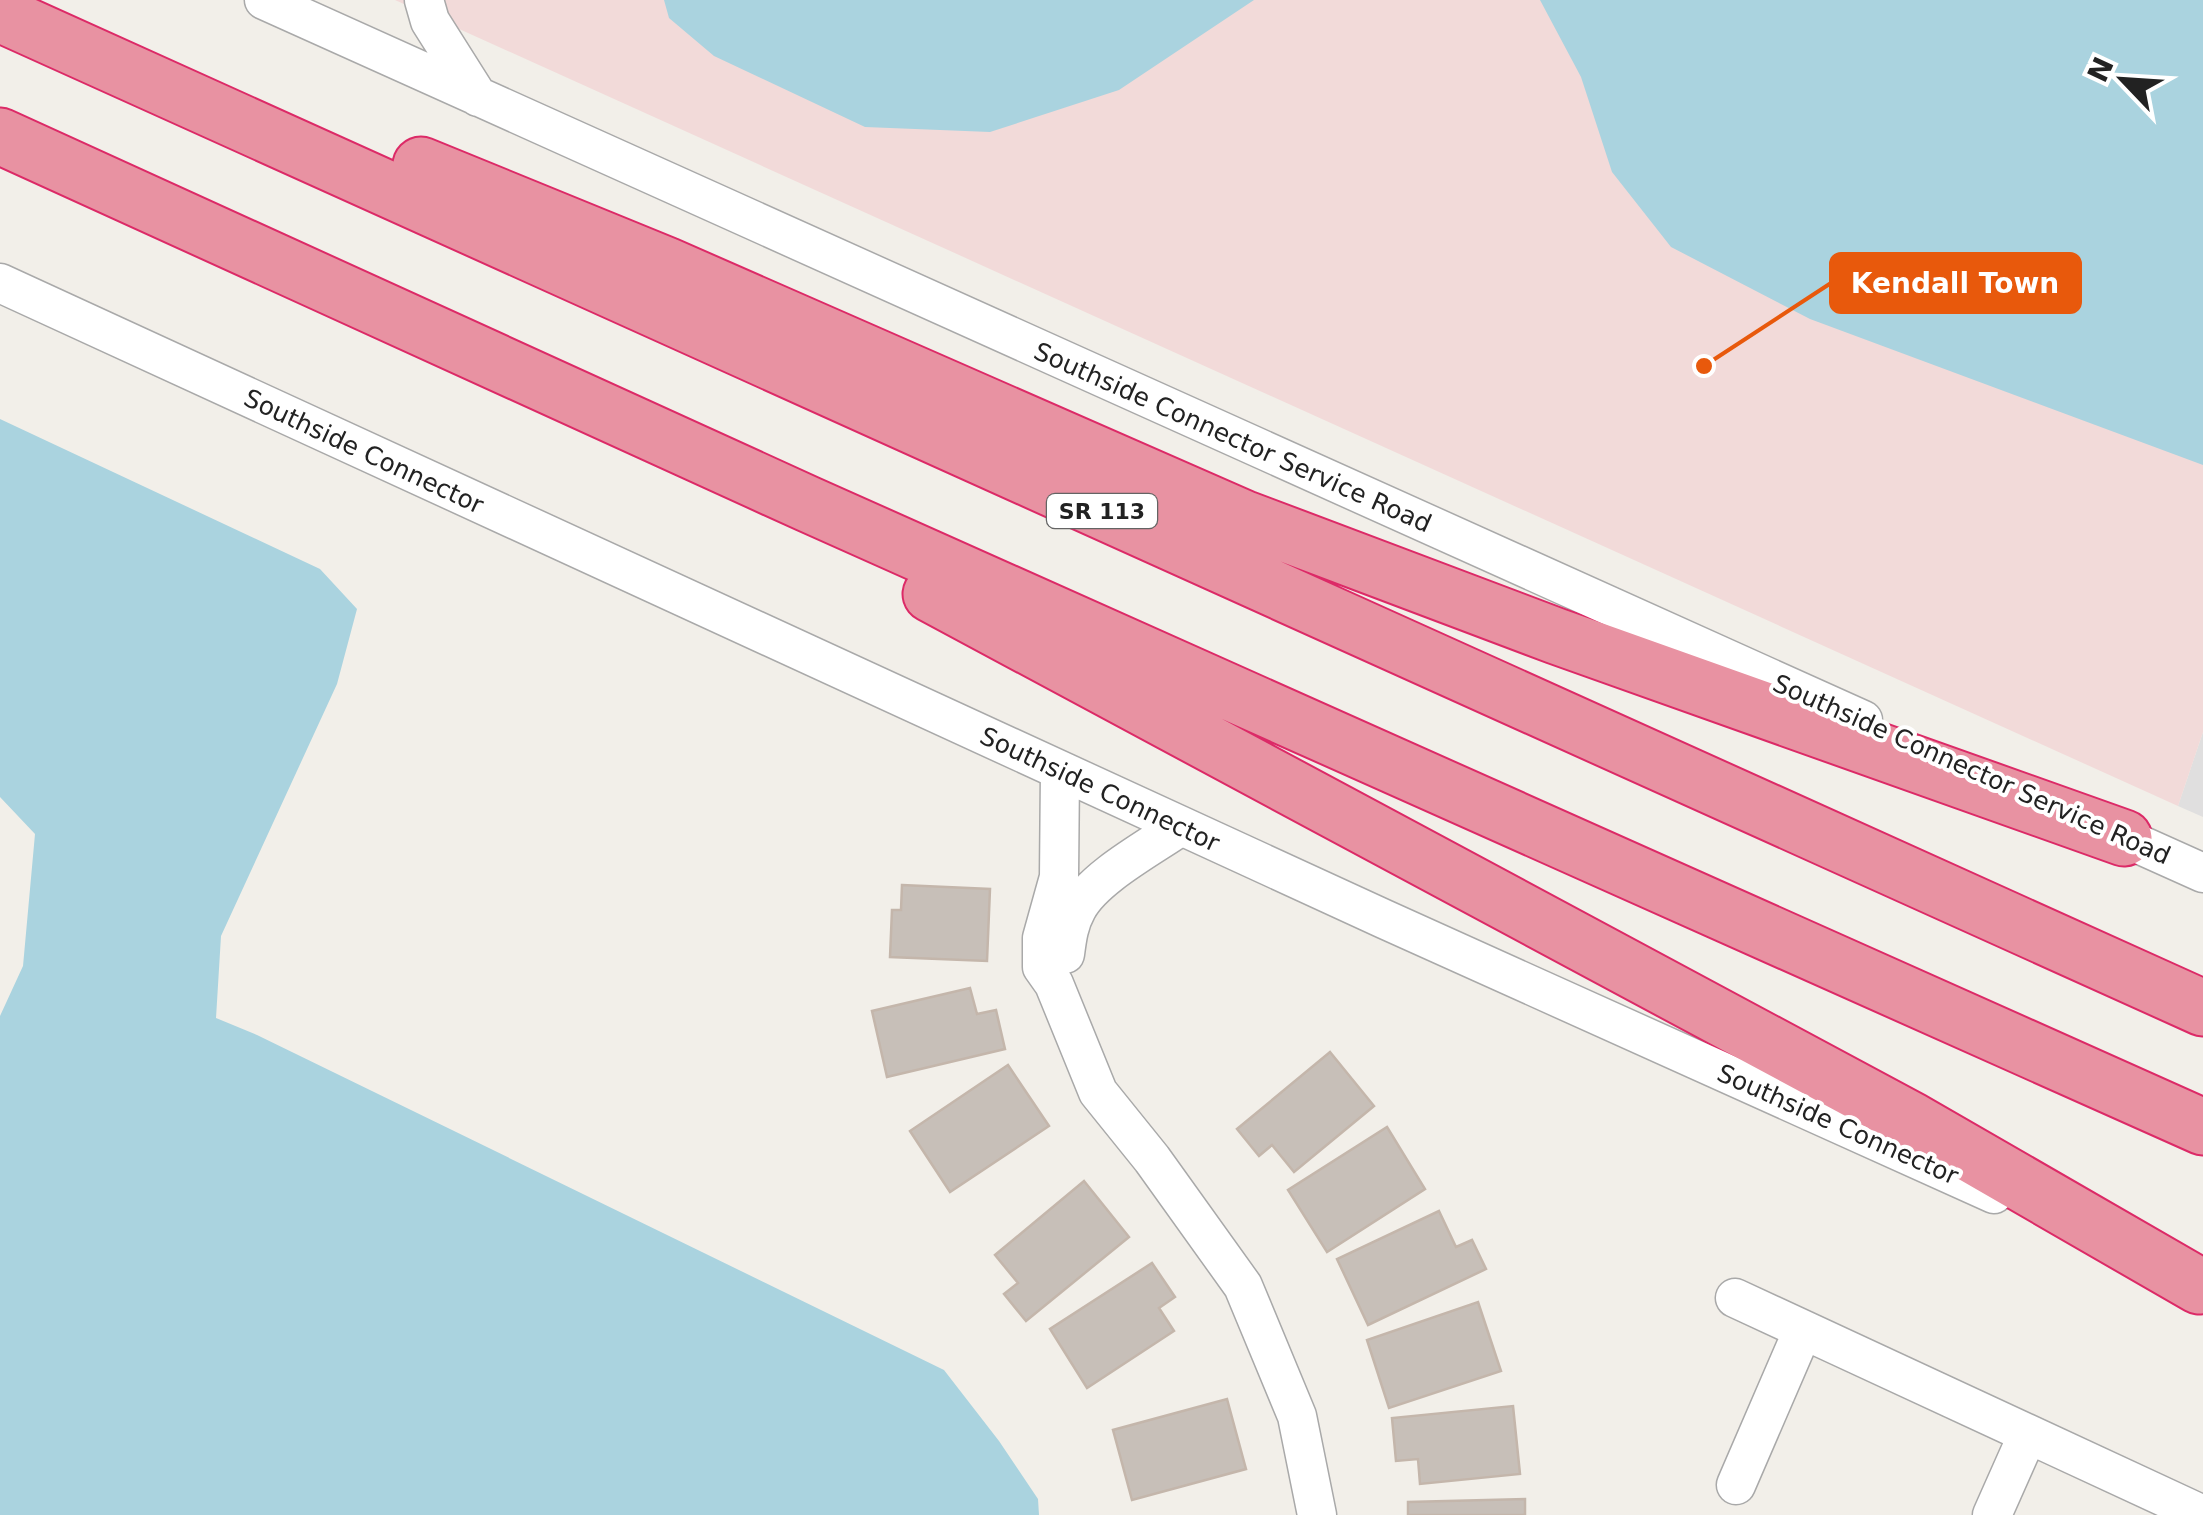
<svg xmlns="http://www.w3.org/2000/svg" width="2203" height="1515" font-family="'DejaVu Sans',sans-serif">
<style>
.residential{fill:#e0dfdf}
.commercial{fill:#f2dad9}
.water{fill:#aad3df}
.building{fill:#c7bfb8;stroke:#c4b6ab;stroke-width:2.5}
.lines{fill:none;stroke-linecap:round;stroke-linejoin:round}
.minor-casing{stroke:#a9a9a9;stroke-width:41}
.highway-casing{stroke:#dc2a67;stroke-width:59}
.minor{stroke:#fff;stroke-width:38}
.highway{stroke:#e892a2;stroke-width:55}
.labels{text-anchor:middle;stroke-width:8;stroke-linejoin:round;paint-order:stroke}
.shield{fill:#fff;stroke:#646464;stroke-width:2.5}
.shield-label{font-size:22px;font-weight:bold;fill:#222}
.street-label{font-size:25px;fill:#222;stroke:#fff}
.leader{fill:none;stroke:#e8590c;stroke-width:4}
.callout-dot{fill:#e8590c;stroke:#fff;stroke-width:4}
.callout{fill:#e8590c;stroke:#e8590c;stroke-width:4}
.callout-label{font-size:28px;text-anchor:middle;font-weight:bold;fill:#fff}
</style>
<rect width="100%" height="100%" fill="#f2efe9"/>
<!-- residential -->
<path class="residential" d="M2203 732V817L2178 806Z"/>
<!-- commercial -->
<path class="commercial" d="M395 0H2203V732L2178 806Z"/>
<!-- water -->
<path class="water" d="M664 0H1254L1119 90 990 132 865 127 714 56 669 18Z
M1540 0H2203V465L1810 319 1671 247 1612 172 1581 77Z
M0 419 320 569 357 609 337 684 221 936 216 1018 257 1035 944 1370 999 1441 1038 1499 1039 1515H0V1016L23 966 35 834 0 797Z"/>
<!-- building -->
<path class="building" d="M902 885 990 889 987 961 890 957 892 910H901Z
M970 988 977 1014 996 1010 1005 1049 887 1077 872 1011Z
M1330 1052 1374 1106 1294 1172 1272 1145 1259 1156 1237 1129Z
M1008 1065 1049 1126 950 1192 910 1131Z
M1387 1127 1425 1189 1327 1252 1288 1190Z
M1084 1181 1129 1237 1026 1321 1004 1294 1018 1283 995 1255Z
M1439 1211 1456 1247 1472 1240 1486 1269 1368 1325 1337 1259Z
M1152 1263 1175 1297 1159 1308 1174 1331 1087 1388 1050 1329Z
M1478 1302 1501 1371 1389 1408 1367 1340Z
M1227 1399 1246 1469 1132 1500 1113 1430Z
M1513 1406 1520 1474 1420 1484 1418 1459 1396 1461 1392 1418Z
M1525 1499V1515H1408V1502Z"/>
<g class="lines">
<defs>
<path id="minor" d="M264 0 1863 720
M424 0 430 21 478 97
M0 283 1384 919 1994 1194
M1060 771 1059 877 1042 938V967L1054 984 1098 1092 1152 1159 1243 1286 1297 1416 1317 1515
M2105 829 2203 873
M1065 954C1067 938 1069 923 1077 909 1094 877 1151 847 1181 826
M1735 1298 2203 1515
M1736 1485 1803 1330
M1992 1515 2028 1434"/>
<path id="highway" d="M0 14 2203 1008
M0 136 808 504 2203 1127
M421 165 666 265 1243 518 1556 636 2124 838
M931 594 1913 1121 2199 1286"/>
</defs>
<!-- minor casing -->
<use href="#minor" class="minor-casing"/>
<!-- highway casing -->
<use href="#highway" class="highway-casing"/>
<!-- minor -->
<use href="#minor" class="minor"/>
<!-- highway -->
<use href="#highway" class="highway"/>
</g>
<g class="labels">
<!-- shield labels -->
<rect class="shield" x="1047" y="494" width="110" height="34" rx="8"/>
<g class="shield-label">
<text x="1102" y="519">SR 113</text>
</g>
<!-- street labels -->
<g class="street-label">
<text transform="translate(1233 437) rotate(24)" y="9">Southside Connector Service Road</text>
<text transform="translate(364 451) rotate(25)" y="9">Southside Connector</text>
<text transform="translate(1972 769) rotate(24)" y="9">Southside Connector Service Road</text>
<text transform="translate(1100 789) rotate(25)" y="9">Southside Connector</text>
<text transform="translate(1838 1124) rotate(24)" y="9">Southside Connector</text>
</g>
</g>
<!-- callouts -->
<path class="leader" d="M1704 366L1831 283"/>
<circle class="callout-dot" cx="1704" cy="366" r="10"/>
<rect class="callout" x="1831" y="254" width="249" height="58" rx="10"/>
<g class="callout-label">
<text x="1955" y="293">Kendall Town</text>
</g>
<!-- north arrow -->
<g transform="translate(2123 80) rotate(295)" stroke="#ffffff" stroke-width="8" paint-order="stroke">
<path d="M0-8L18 38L0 25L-18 38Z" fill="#222222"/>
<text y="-15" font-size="28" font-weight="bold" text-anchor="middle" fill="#222222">N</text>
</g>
</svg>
